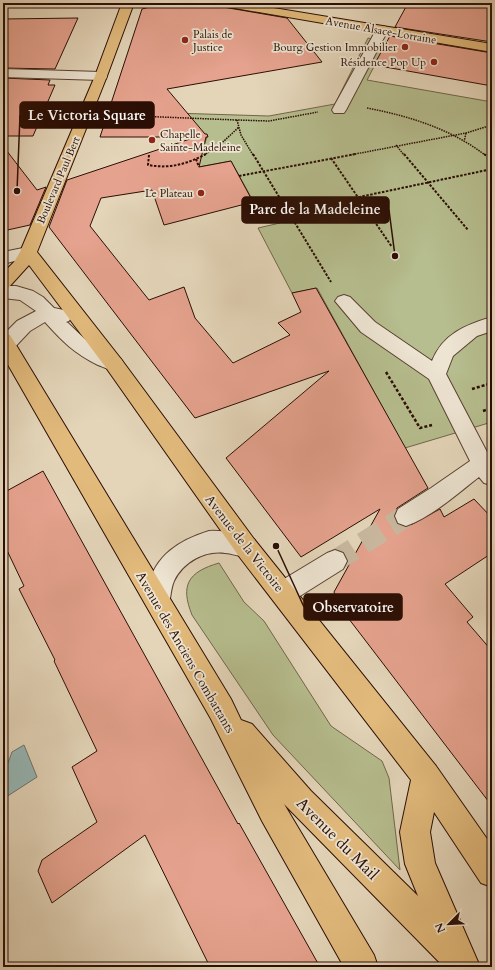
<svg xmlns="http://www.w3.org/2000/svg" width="495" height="970" font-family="Cardo,serif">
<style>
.green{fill:#b6bd8e;stroke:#706649}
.water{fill:#97b7b6;stroke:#6c736f}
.building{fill:#e5a28e;stroke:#2b0e04}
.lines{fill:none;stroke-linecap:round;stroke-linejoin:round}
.minor-tunnel{stroke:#c8b79e;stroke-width:22;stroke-dasharray:22 11;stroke-linecap:butt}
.minor-casing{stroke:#594031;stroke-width:2}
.major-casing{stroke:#2b0e04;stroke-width:2}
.path-far2{stroke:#2b0e04;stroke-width:1.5;stroke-dasharray:1.5 1;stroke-linecap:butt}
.path-far1{stroke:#2b0e04;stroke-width:2;stroke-dasharray:2.5 1.5;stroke-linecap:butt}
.path{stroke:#2b0e04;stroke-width:2.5;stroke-dasharray:3 2;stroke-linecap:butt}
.minor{fill:#ede4d2;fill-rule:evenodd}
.major{fill:#e2ba7c;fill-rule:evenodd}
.poi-dot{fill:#8f2418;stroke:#ede4d2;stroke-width:1.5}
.labels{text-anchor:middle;stroke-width:3.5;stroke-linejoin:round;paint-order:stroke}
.far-street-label{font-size:11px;fill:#2b0e04;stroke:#ede4d2}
.far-poi-label{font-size:11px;fill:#2b0e04;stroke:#ede4d2;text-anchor:end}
.street-label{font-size:13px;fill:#2b0e04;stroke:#ede4d2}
.near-street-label{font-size:16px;fill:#2b0e04;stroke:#ede4d2}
.leader{fill:none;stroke:#2b0e04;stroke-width:1.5}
.callout-dot{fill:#2b0e04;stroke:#ede4d2;stroke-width:1.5}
.callout{fill:#2b0e04;stroke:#2b0e04;stroke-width:1.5}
.callout-label{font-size:14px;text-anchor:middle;font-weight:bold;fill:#fff}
</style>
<rect width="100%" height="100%" fill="#e4d5b9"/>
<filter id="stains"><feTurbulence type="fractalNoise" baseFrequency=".005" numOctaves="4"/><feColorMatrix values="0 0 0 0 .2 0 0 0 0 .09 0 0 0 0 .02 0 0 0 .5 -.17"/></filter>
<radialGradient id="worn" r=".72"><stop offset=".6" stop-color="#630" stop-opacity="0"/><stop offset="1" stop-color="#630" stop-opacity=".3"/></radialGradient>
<!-- green -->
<path class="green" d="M368 38 387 42 367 80 492 102V422L405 448 317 288 292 293 258 228 280 223 269 202 255 205 246 204 251 197 231 161 145 177 192 156 204 147 207 136 139 124 103 123 108 111 269 116 335 104Z
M219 563 244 602 264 621 331 726 382 761 389 778 400 870 273 735 192 615C180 585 188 572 219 563Z"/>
<!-- water -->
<path class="water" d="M24 745 37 777 3 799V767L8 763 12 752Z"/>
<!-- building -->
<path class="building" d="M165 3H216L223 7 287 18 322 62 167 89 205 134H207L208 137H206L199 167 231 161 253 202 164 225 152 190 101 198 90 226 149 300 184 287 195 318 233 363 290 335 278 323 301 312 292 293 316 288 428 488 397 508 394 515 397 524 407 527 440 509 444 517 474 499 492 518V553L445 584 473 617 467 622 492 651V806L339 606 334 592 380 509 301 557 226 458 329 371 195 418 49 227 67 180 196 137H100L142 9Z
M408 3H492V42L395 27Z
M78 18 55 69 3 68V19Z
M390 36 492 53V86L374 65Z
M3 78 50 80 48 85H55L33 136H3Z
M3 146 37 190 46 187 30 225 3 231Z
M43 471 238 824 239 823 320 967H210L145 835 52 903 38 871 42 860 97 822 72 767 97 751 54 661 55 660 19 589 24 586 3 542V493Z"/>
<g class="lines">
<!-- minor-tunnel -->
<path class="minor-tunnel" d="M335 561 406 516"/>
<defs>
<path id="minor" d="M382 26 386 27 388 30 346 110 344 113H334L332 110 376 30 378 27Z
M3 69 101 72 106 73 107 76 106 79 101 80 3 77Z
M28 247 34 248 36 252 34 256 3 264V252Z
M3 286H16L33 291 43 297 54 308 69 311 72 316 69 321 66 322 68 323 89 343 121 359 124 364 121 369C112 372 106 368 98 365 74 353 62 341 45 322L30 331 13 349 6 351 3 350V335L17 321 36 311 20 300 3 298Z
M344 295 350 297 375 322 432 361C443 334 465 325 492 317V331L477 336 453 356 446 374 487 452 492 450V485L484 483 479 477C457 494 433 516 406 526L398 523 395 516 398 509 431 488 470 461 429 379 361 332 335 301 338 297Z
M209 531C225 530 240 534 254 539L258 547 254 555C243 559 236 554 225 553 205 550 183 562 174 581 170 590 171 601 167 610L158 614 149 610C146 602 146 596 148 587 155 555 180 540 209 531Z
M335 550 343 553 347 561 343 569 292 601 283 605 274 601 271 593 274 585 327 553Z"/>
<path id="major" d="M122 3H134L107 76 37 252 121 359 254 539 436 766 492 846V887L481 883 434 812 430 832 435 863 478 962 476 967H444L284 804 374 955 378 967H344L262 821 211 719 3 356V333L10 335 231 699 241 720 252 724 311 791 418 896 405 864 400 832 411 780 238 555 107 369 29 265 9 287 3 289V273L14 262 20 252 95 76Z
M217 3H243L492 44V52L223 6Z"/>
</defs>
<!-- minor casing -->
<use href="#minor" class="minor-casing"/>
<!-- major casing -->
<use href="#major" class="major-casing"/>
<!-- path-far2 -->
<path class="path-far2" d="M367 108C409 116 451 129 485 155
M110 115 237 120
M464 142 466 133
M396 145 404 155
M204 155 224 141 239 127
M253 155 241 135 237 120 269 121 318 112
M350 155 466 133 492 125"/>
<!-- path-far1 -->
<path class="path-far1" d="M253 154 331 282
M404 154 468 230
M484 154 492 160
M149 155 148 165C170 169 187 164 206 154
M331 158 392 247
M196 159 199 167
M239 176 356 154
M288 212 492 169"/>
<!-- path -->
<path class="path" d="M386 372 420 428 432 425
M472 389 492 383
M483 411 492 408"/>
<!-- minor -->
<use href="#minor" class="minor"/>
<!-- major -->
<use href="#major" class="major"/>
</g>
<!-- markers -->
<g class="poi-dot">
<circle cx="185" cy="40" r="4"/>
<circle cx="405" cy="47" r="4"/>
<circle cx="434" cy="62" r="4"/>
<circle cx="152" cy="140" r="4"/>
<circle cx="201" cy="193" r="4"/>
</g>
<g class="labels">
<!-- far-street labels -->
<g class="far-street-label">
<text transform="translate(381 30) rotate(10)" y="4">Avenue Alsace-Lorraine</text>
<text transform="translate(58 180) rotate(-67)" y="4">Boulevard Paul Bert</text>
</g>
<!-- far-poi labels -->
<g class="far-poi-label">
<text x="193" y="38" text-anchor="start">Palais de<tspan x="193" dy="13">Justice</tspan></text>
<text x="397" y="51">Bourg Gestion Immobilier</text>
<text x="426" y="66">Résidence Pop Up</text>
<text x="160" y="138" text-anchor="start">Chapelle<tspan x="160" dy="13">Sainte-Madeleine</tspan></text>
<text x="193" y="197">Le Plateau</text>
</g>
<!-- street labels -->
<g class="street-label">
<text transform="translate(245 543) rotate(52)" y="5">Avenue de la Victoire</text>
<text transform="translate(186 652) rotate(60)" y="5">Avenue des Anciens Combattants</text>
</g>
<!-- near-street labels -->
<g class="near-street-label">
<text transform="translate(338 838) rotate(45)" y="6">Avenue du Mail</text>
</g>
</g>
<!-- callouts -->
<path class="leader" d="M17 191L20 115M395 256L389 210M276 546L304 607"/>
<g class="callout-dot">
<circle cx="17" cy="191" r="4"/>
<circle cx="395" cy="256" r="4"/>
<circle cx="276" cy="546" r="4"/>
</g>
<g class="callout">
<rect x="20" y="102" width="134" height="26" rx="4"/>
<rect x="242" y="197" width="147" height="26" rx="4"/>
<rect x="304" y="594" width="98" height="26" rx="4"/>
</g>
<g class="callout-label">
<text x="87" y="120">Le Victoria Square</text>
<text x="315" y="214">Parc de la Madeleine</text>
<text x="353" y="612">Observatoire</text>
</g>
<!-- margin -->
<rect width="495" height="970" fill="none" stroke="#e4d5b9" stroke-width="16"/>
<rect x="4" y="4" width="487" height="962" fill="none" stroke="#2b0e04" stroke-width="2"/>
<rect x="8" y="8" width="479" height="954" fill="none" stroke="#2b0e04"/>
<!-- north arrow -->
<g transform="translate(449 924) rotate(246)" stroke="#ede4d2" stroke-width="3" paint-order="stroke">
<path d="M0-3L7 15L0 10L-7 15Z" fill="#2b0e04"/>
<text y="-6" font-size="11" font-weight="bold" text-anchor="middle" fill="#2b0e04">N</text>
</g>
<rect width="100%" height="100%" filter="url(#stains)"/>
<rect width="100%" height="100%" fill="url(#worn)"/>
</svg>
